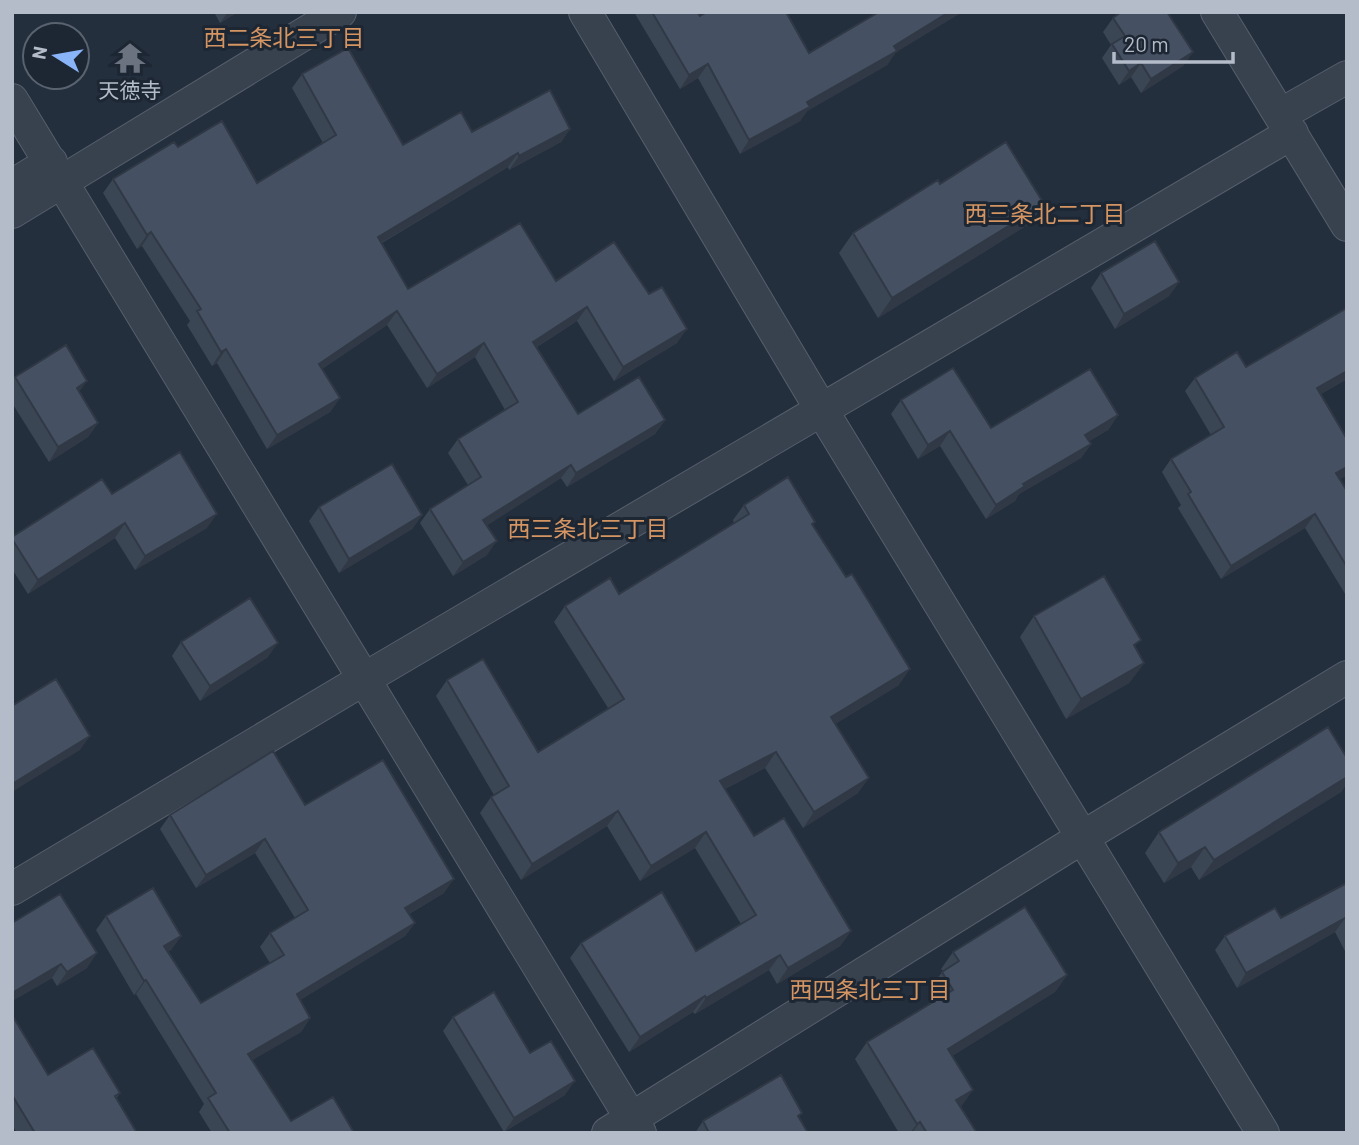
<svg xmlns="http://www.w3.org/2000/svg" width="1359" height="1145" font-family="Barlow,'Noto Sans JP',sans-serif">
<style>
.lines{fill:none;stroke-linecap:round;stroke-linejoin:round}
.minor-casing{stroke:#565f6c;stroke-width:34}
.minor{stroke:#38414e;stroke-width:32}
.wall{fill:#3b4654}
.shaded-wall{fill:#303945}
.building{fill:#455162;stroke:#303945;stroke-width:2}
.labels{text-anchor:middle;stroke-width:6;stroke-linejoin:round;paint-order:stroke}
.poi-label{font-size:21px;fill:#b4bcc9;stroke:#1d2633}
.neighbourhood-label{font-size:23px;fill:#d59563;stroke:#1d2633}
</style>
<rect width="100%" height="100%" fill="#242f3e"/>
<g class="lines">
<defs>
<path id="minor" d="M585 12 821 409 1263 1133
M1217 12 1347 225
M12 100 640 1133
M1280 115 1347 77
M12 186 51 162
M12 212 340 12
M12 889 364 679 1292 133
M608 1133 1083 837 1347 677"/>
</defs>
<!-- minor casing -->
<use href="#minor" class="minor-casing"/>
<!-- minor -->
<use href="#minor" class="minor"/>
</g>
<!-- wall -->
<path class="wall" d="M214 12H238L220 23Z
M634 12H693L700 16 809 53 879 12H962L896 52 887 65 807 111 800 121 740 154 698 78 680 89Z
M1113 18 1193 52 1183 66 1141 93 1131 77 1119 85 1102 58 1111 45 1103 32Z
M302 74 403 145 472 132 570 129 561 142 509 170 508 167 382 243 408 289 556 281 677 343 614 381 577 321 537 347 578 414 665 420 655 434 567 487 561 478 487 525V555L453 576 420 523 430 509 468 485 448 453 458 439 505 410 475 357 427 388 387 325 322 369 340 398 330 412 267 449 217 363 212 366 187 325 190 321 142 246 137 249 103 193 113 179 178 147 257 183 323 143 292 88Z
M1044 204 1029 224 878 318 839 253 853 233Z
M1101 273 1179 282 1169 296 1115 329 1091 288Z
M1347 308V379L1321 394 1347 439V475L1340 479 1347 491V597L1305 528 1221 579 1178 508 1181 505 1162 472 1171 459 1211 435 1185 391 1195 378 1246 367Z
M15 377 79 392 98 423 88 437 49 462 12 403V380Z
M901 400 991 428 1118 415 1108 430 1089 441 1091 444 1081 458 1019 494 1015 501 986 519 940 446 918 459 891 414Z
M112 494 207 528 135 570 115 538 28 594 12 569V537Z
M744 505 815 522 813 525 899 685 835 724 858 793 803 828 765 768 725 789 754 836 851 931 840 946 777 984 769 970 695 1014 693 1012 629 1052 570 958 581 943 696 951 741 924 695 848 640 881 607 826 521 880 480 813 491 797 494 795 436 696 447 680 538 752 608 708 554 622 565 606 619 594 734 523 733 520Z
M319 507 422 515 412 529 339 573 309 521Z
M1034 616 1144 663 1129 683 1066 719 1020 637Z
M181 642 268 657 200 701 172 656Z
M1347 758V783L1341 792 1199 880 1191 867 1164 883 1145 853 1159 832Z
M305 805 444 893 409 914 415 923 405 936 300 1000 310 1018 301 1032 252 1060 291 1121 353 1131 351 1133H212L199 1112 204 1104 136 994 134 995 96 930 106 916 181 936 171 950 168 951 201 1003 270 963 260 947 270 933 295 918 255 853 196 888 160 829 170 815Z
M1347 883V955L1335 932 1237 988 1215 950 1225 936 1281 918Z
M12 923 87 968 57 986 52 978 12 1001Z
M953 952 1067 975 1055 992 952 1056 960 1107 977 1133H899L855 1059 867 1042 936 1000 929 989 943 971 941 969Z
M12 1015 48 1075 120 1093 116 1099 137 1133H17L12 1125Z
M453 1017 530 1053 565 1095 504 1132 443 1031Z
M799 1118 808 1133H695L703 1121Z"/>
<!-- shaded-wall -->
<path class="shaded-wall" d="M228 12H238L220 23Z
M949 12H962L896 52 887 65 807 111 800 121 740 154 749 140 894 46Z
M1193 52 1183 66 1141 93 1151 79Z
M1141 63 1131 77 1119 85 1129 71Z
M708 64 698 78 680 89 689 75Z
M570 129 561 142 509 170 519 156Z
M518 153 508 167 369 250 378 237Z
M1044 204 1029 224 878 318 892 298Z
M151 232 142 246 137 249 147 235Z
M1179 282 1169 296 1115 329 1124 314Z
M587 307 577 321 524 355 533 342Z
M397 311 387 325 309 378 319 364Z
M687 329 677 343 614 381 623 367Z
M484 343 475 357 427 388 437 374Z
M226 349 217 363 212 366 221 352Z
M1347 371V379L1307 402 1317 388Z
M87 381 77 395V388Z
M340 398 330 412 267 449 277 435Z
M1118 415 1108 430 1076 449 1085 435Z
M665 420 655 434 567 487 576 473Z
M98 423 88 437 49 462 58 447Z
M950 431 940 446 918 459 928 445Z
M1091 444 1081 458 1019 494 1015 501 986 519 996 505 1023 484Z
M571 465 561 478 474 534 483 520Z
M1347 467V475L1326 487 1336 473Z
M217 514 207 528 135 570 145 556Z
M1315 514 1305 528 1221 579 1231 566Z
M422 515 412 529 339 573 349 559Z
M125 523 115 538 28 594 38 580Z
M497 541 487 555 453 576 463 562Z
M278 643 268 657 200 701 210 686Z
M1144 663 1129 683 1066 719 1081 699Z
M910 669 899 685 820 733 831 717Z
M90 736 80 750 12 792V784Z
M776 752 765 768 709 797 720 781Z
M1347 777V783L1341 792 1199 880 1214 860Z
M869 778 858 793 803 828 814 812Z
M618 811 607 826 521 880 532 864Z
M706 832 695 848 640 881 651 866Z
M265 839 255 853 196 888 206 875Z
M1205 847 1191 867 1164 883 1178 863Z
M454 879 444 893 396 921 405 908Z
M1345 918 1335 932 1237 988 1246 973Z
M415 923 405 936 287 1008 297 994Z
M851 931 840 946 777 984 788 968Z
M181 936 171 950 155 960 164 946Z
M97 953 87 968 57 986 67 972Z
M780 955 769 970 695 1014 706 998Z
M61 964 52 978 12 1001V993Z
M1067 975 1055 992 936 1066 948 1049Z
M146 980 136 994 134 995 144 981Z
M705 996 693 1012 629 1052 640 1037Z
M310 1018 301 1032 239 1068 248 1054Z
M575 1081 565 1095 504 1132 514 1118Z
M973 1090 961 1107 956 1100Z
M920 1122 912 1133H910L917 1124Z"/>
<!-- building -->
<path class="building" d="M652 12H697L700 16 707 12H786L809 53 879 12H949L894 46 897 51 807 102 810 107 749 140 708 64 689 75Z
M1121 12H1167L1193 52 1151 79 1141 63 1129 71 1112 44 1125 36 1113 18Z
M348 48 403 145 461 112 472 132 550 90 570 129 519 156 518 153 378 237 408 289 520 223 556 281 614 242 649 294 662 287 687 329 623 367 587 307 533 342 578 414 639 377 665 420 576 473 571 465 483 520 497 541 463 562 430 509 481 477 458 439 518 402 484 343 437 374 397 311 319 364 340 398 277 435 226 349 221 352 197 311 201 309 151 232 147 235 113 179 174 142 178 147 222 121 257 183 336 135 302 74Z
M1006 142 1044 204 892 298 853 233 938 180 940 184Z
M1155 241 1179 282 1124 314 1101 273Z
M1347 308V371L1317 388 1347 439V467L1336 473 1347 491V567L1315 514 1231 566 1188 494 1191 492 1171 459 1224 427 1195 378 1237 352 1246 367Z
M66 345 87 381 77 388 98 423 58 447 15 377Z
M953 368 991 428 1090 369 1118 415 1085 435 1091 444 1023 484 1025 486 996 505 950 431 928 445 901 400Z
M180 452 217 514 145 556 125 523 38 580 12 539V537L102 479 112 494Z
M392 464 422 515 349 559 319 507Z
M788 477 815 522 812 524 846 577 852 574 910 669 831 717 869 778 814 812 776 752 720 781 754 836 784 818 851 931 788 968 780 955 706 998 705 996 640 1037 581 943 662 892 696 951 756 915 706 832 651 866 618 811 532 864 491 797 509 786 447 680 483 659 538 752 624 699 565 606 610 578 619 594 749 514 744 505Z
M1104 576 1141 640 1134 645 1144 663 1081 699 1034 616Z
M250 598 278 643 210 686 181 642Z
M56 679 90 736 12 784V706Z
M1328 727 1347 758V777L1214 860 1205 847 1178 863 1159 832Z
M273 751 305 805 383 760 454 879 405 908 415 923 297 994 310 1018 248 1054 291 1121 333 1097 353 1131 349 1133H230L208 1098 216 1093 146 980 144 981 106 916 153 888 181 936 164 946 201 1003 284 955 270 933 308 910 265 839 206 875 170 815Z
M1347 883V921L1345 918 1246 973 1225 936 1275 908 1281 918Z
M60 894 97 953 67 972 61 964 12 993V923Z
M1025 907 1067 975 948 1049 973 1090 956 1100 977 1133H927L920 1122 917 1124 867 1042 953 990 942 972 959 961 953 952Z
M494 992 530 1053 551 1041 575 1081 514 1118 453 1017Z
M12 1015 48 1075 93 1048 120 1093 115 1096 137 1133H35L12 1095Z
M781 1075 802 1113 798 1116 808 1133H709L703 1121Z"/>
<!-- icons -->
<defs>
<symbol id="temple-bare" viewBox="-9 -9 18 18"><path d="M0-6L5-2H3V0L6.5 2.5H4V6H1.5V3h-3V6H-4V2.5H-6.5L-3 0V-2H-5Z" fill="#6b7280" stroke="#1d2633" stroke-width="2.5" paint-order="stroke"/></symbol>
</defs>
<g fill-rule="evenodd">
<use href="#temple-bare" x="108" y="36" width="44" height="44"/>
</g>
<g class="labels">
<!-- poi labels -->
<g class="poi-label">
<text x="130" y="98">天徳寺</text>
</g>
<!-- neighbourhood labels -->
<g class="neighbourhood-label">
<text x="284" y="46">西二条北三丁目</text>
<text x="1045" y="222">西三条北二丁目</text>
<text x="588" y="537">西三条北三丁目</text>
<text x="870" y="998">西四条北三丁目</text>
</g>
</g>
<!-- border -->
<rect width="1359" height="1145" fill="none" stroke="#b4bcc9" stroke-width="28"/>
<!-- north arrow -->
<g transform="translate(56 56) rotate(281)"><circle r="33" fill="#1d2633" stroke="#59626f" stroke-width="2"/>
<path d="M0-5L12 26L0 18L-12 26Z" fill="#8ab4f8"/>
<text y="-10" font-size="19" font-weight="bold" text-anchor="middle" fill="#b4bcc9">N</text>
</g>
<!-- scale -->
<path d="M1114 52v10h119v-10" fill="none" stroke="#b4bcc9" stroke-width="3.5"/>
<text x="1124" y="52" font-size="21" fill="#b4bcc9" stroke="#1d2633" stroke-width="5" paint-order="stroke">20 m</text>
</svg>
